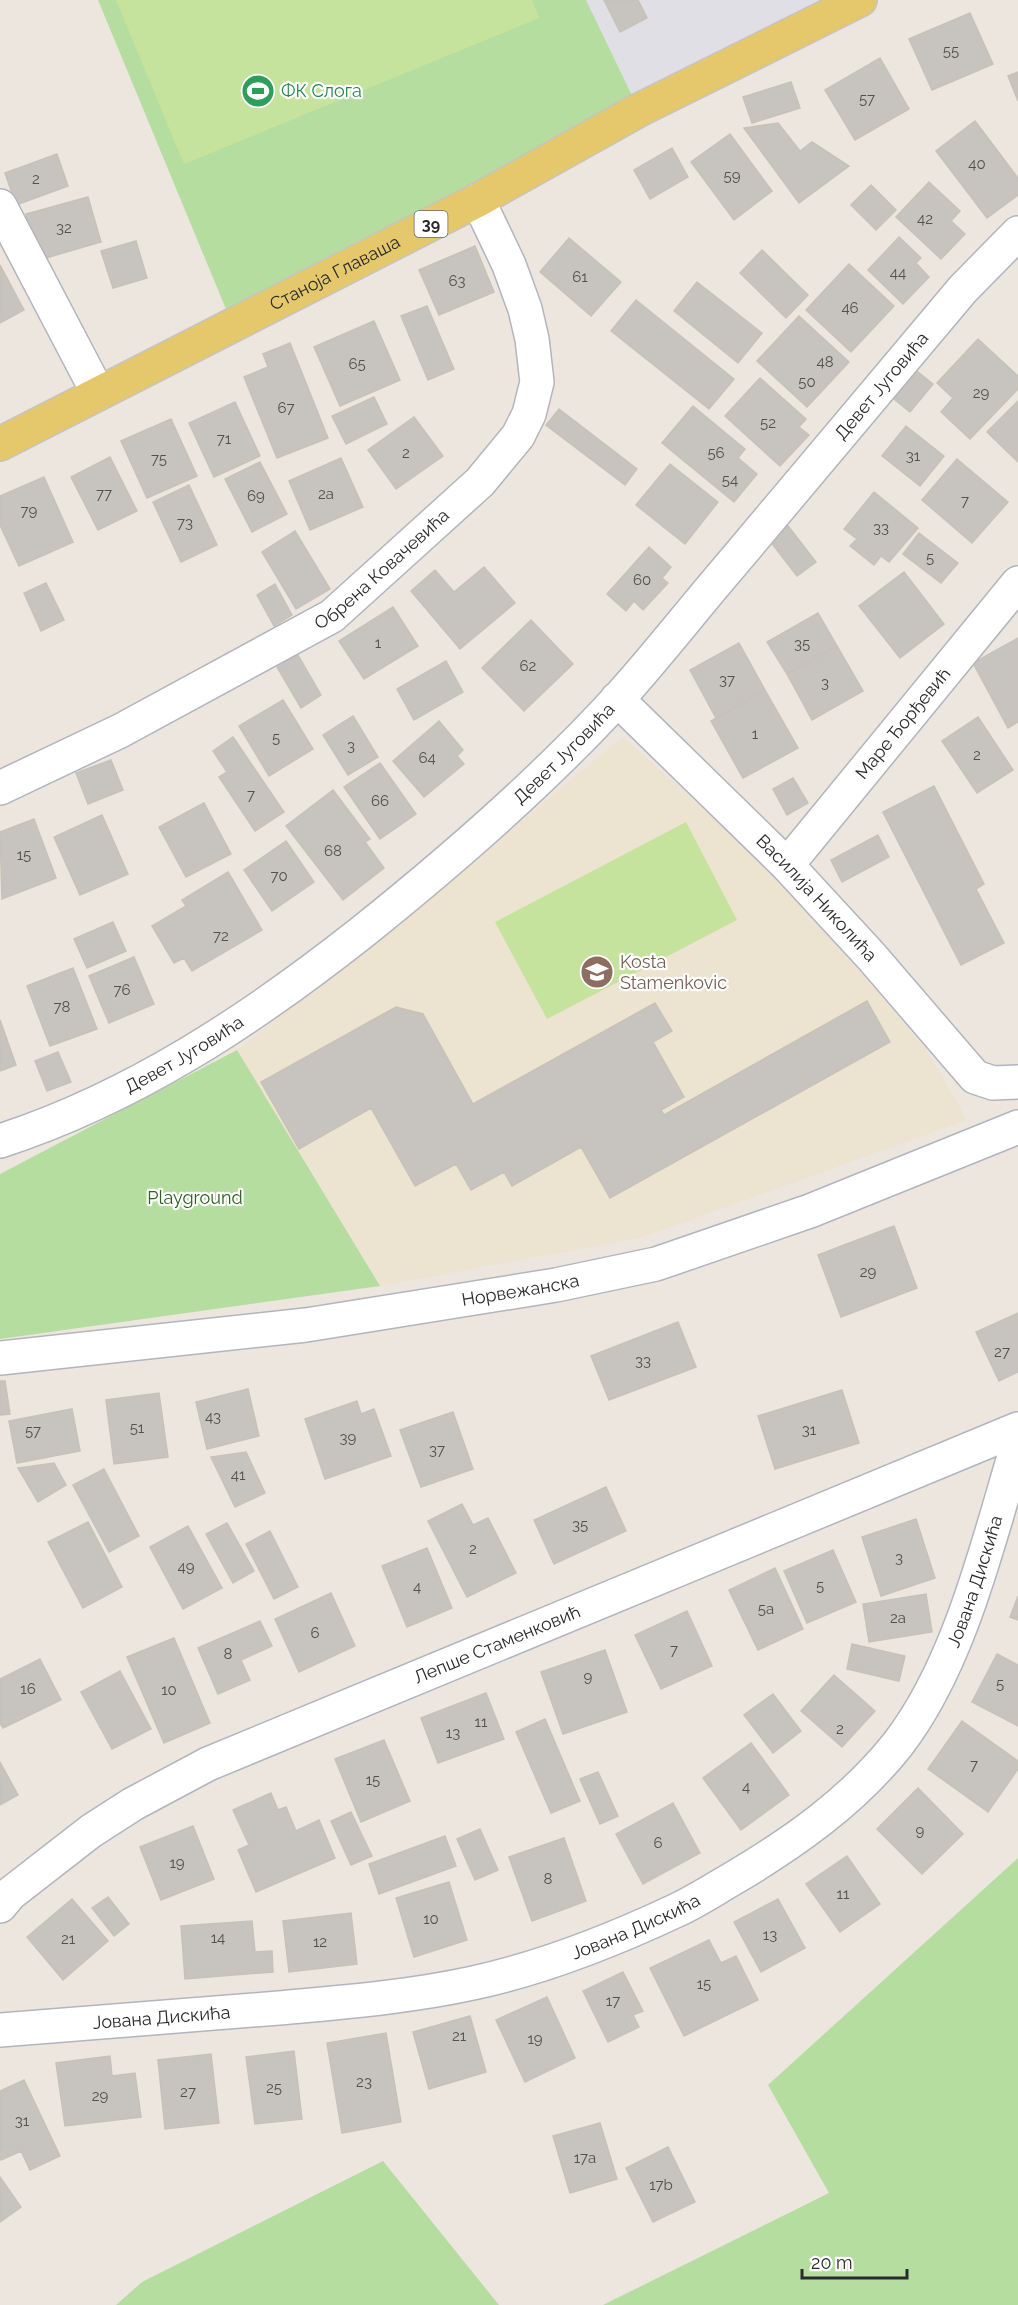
<svg xmlns="http://www.w3.org/2000/svg" width="1018" height="2305" font-family="Raleway,sans-serif">
<style>
.industrial{fill:#e0dfe5}
.education{fill:#ece3d0}
.green{fill:#b5dda0}
.pitch{fill:#c6e39d}
.building{fill:#c7c3be;stroke:#c7c2b8;stroke-width:1.5}
.lines{fill:none;stroke-linecap:round;stroke-linejoin:round}
.minor-casing{stroke:#b2b5bd;stroke-width:36}
.major-casing{stroke:#c4c4c4;stroke-width:36}
.minor{stroke:#fff;stroke-width:33}
.major{stroke:#e4c86b;stroke-width:33}
.labels{text-anchor:middle;stroke-width:4.5;stroke-linejoin:round;paint-order:stroke}
.number-label{font-size:15px;fill:#525150}
.shield{fill:#fff;stroke:#6b6b6b;stroke-width:1.5}
.shield-label{font-size:16px;font-weight:bold;fill:#2b2b2b}
.leisure-label{font-size:18px;fill:#27864d;stroke:#fff;text-anchor:start}
.street-label{font-size:18px;fill:#2b2b2b;stroke:#fff}
.education-label{font-size:18px;fill:#785e54;stroke:#fff;text-anchor:start}
.park-label{font-size:18px;fill:#2f6221;stroke:#fff}
</style>
<rect width="100%" height="100%" fill="#ece6df"/>
<!-- industrial -->
<path class="industrial" d="M586 0H860L639 110Z"/>
<!-- education -->
<path class="education" d="M623 737 771 869 926 1049 967 1120 640 1238 380 1286 237 1050 432 895Z"/>
<!-- green -->
<path class="green" d="M98 0H586L639 110 233 326Z
M237 1050 380 1286 0 1339V1174Z
M1018 1858V2305H603L829 2193 768 2085Z
M383 2161 499 2305H116L142 2282Z"/>
<!-- pitch -->
<path class="pitch" d="M116 0H532L539 18 184 164Z
M686 822 737 920 547 1019 495 922Z"/>
<!-- building -->
<path class="building" d="M604 0H638L647 18 620 32Z
M970 13 993 64 932 90 909 39Z
M880 58 909 109 855 140 825 90Z
M1018 72V101L1008 76Z
M791 82 800 108 752 123 743 97Z
M975 121 1018 178V195L987 218 936 151Z
M778 123 800 151 812 142 849 166 799 203 744 128Z
M730 134 772 191 734 220 691 162Z
M672 148 688 177 650 199 634 170Z
M57 154 68 186 16 205 5 173Z
M929 182 960 211 951 221 965 234 941 259 896 217Z
M871 185 896 210 876 230 851 205Z
M88 197 101 242 39 260 26 214Z
M899 237 921 258 916 263 929 277 903 304 868 270Z
M569 238 621 282 591 316 540 272Z
M136 241 147 278 113 288 101 251Z
M475 246 494 292 439 315 419 270Z
M762 250 808 295 786 318 740 273Z
M849 264 894 306 851 352 806 310Z
M0 265 24 310 0 323Z
M697 282 762 333 738 363 674 311Z
M636 300 734 379 709 409 611 331Z
M427 306 454 369 428 380 401 316Z
M799 316 849 362 807 407 757 361Z
M374 321 400 380 340 406 314 347Z
M978 339 1018 376V389L970 439 941 412 953 398 937 383Z
M290 343 328 438 277 458 244 377 268 367 263 354Z
M913 368 933 384 910 412 890 396Z
M760 378 806 419 799 427 809 435 780 466 725 416Z
M374 397 387 424 346 444 332 416Z
M1018 401V462L987 432Z
M235 402 260 456 214 477 189 423Z
M693 406 745 449 738 458 757 474 734 502 662 443Z
M559 409 637 469 625 485 546 425Z
M414 417 443 456 396 489 368 450Z
M171 419 197 476 147 498 121 441Z
M906 426 944 456 920 486 882 456Z
M110 457 137 511 98 530 71 477Z
M341 458 363 507 310 530 289 481Z
M957 459 1008 502 972 543 922 500Z
M260 462 287 514 252 532 225 479Z
M670 464 718 502 685 544 636 505Z
M44 477 73 542 19 566 0 525V496Z
M189 485 217 545 181 562 153 502Z
M874 492 918 528 889 562 881 556 874 565 850 546 857 539 844 529Z
M785 522 816 562 797 576 766 536Z
M295 531 330 589 296 609 262 552Z
M919 533 958 563 941 583 903 554Z
M649 547 671 567 662 578 668 583 643 610 634 601 626 611 607 594Z
M484 567 515 603 460 649 411 591 435 570 454 592Z
M904 572 944 624 900 658 859 606Z
M46 583 64 620 41 631 24 593Z
M275 584 292 615 274 626 257 595Z
M393 607 418 646 364 679 339 641Z
M818 613 837 646 787 674 767 642Z
M531 620 573 664 524 711 482 668Z
M1018 638V722L1008 728 973 663Z
M739 643 765 690 716 718 690 670Z
M837 646 863 691 812 720 787 674Z
M298 655 321 695 301 708 277 667Z
M446 661 463 692 414 720 397 689Z
M765 690 798 748 743 778 711 721Z
M283 700 313 749 269 776 239 726Z
M353 716 378 757 348 775 323 735Z
M978 717 1013 770 977 793 942 741Z
M439 721 463 750 457 756 464 764 424 797 393 761Z
M233 737 284 812 255 831 219 777 227 772 213 751Z
M111 760 123 790 88 804 76 773Z
M380 763 416 814 380 839 344 787Z
M793 778 808 803 787 815 773 789Z
M934 786 984 884 976 889 1004 943 961 965 883 812Z
M333 790 370 839 365 842 384 868 343 900 286 826Z
M204 803 231 854 186 877 159 827Z
M102 815 128 874 80 895 54 837Z
M34 819 56 878 2 899 0 832Z
M878 835 889 857 842 882 831 860Z
M286 841 314 882 272 911 244 870Z
M228 872 262 930 192 971 184 958 174 963 152 926 186 906 182 900Z
M113 922 126 951 87 968 74 939Z
M134 957 154 1004 109 1023 89 976Z
M73 968 97 1029 50 1046 27 986Z
M867 1001 890 1042 610 1198 581 1147 512 1186 504 1172 471 1190 456 1164 415 1186 371 1108 299 1149 261 1082 396 1007 423 1014 473 1104 655 1003 672 1031 653 1042 684 1097 661 1110 664 1115Z
M0 1020 16 1065 0 1071Z
M58 1052 71 1082 47 1091 35 1061Z
M894 1226 917 1288 841 1317 818 1255Z
M1018 1313V1372L999 1381 976 1332Z
M678 1322 696 1367 609 1400 591 1356Z
M0 1381H5L10 1414 0 1415Z
M248 1389 259 1436 207 1449 196 1402Z
M842 1390 859 1443 775 1469 758 1416Z
M159 1393 168 1457 114 1464 106 1400Z
M357 1401 361 1414 374 1409 391 1456 325 1479 305 1419Z
M72 1409 80 1451 17 1463 9 1421Z
M453 1412 473 1469 421 1487 400 1430Z
M246 1452 265 1493 235 1507 211 1457Z
M54 1463 66 1485 38 1502 18 1468Z
M104 1469 139 1536 109 1552 73 1485Z
M606 1487 626 1531 554 1564 534 1520Z
M462 1504 473 1525 488 1518 516 1573 467 1597 428 1521Z
M916 1519 935 1578 881 1596 862 1537Z
M88 1522 122 1587 83 1608 48 1542Z
M227 1523 254 1571 233 1583 206 1534Z
M188 1526 222 1588 183 1609 150 1547Z
M270 1531 298 1587 274 1599 246 1544Z
M427 1548 452 1608 407 1627 382 1566Z
M833 1550 856 1602 807 1623 784 1571Z
M775 1568 803 1629 758 1650 729 1590Z
M331 1593 355 1646 299 1672 275 1619Z
M926 1594 932 1632 869 1642 863 1604Z
M1018 1596V1620L1010 1617Z
M687 1611 712 1666 661 1689 635 1635Z
M260 1621 272 1646 241 1660 250 1680 218 1694 198 1648Z
M174 1638 210 1723 164 1743 127 1657Z
M852 1644 905 1656 899 1681 847 1669Z
M605 1650 627 1712 563 1734 541 1672Z
M997 1654 1018 1665V1726L972 1702Z
M40 1659 61 1700 3 1728 0 1723V1679Z
M120 1671 151 1729 112 1749 81 1692Z
M834 1675 875 1711 842 1747 801 1711Z
M486 1693 504 1739 438 1763 421 1718Z
M773 1694 801 1731 773 1753 744 1715Z
M545 1719 580 1801 551 1813 516 1732Z
M962 1721 1018 1761V1769L988 1812 928 1769Z
M384 1740 410 1801 361 1822 335 1759Z
M751 1743 789 1795 741 1830 703 1778Z
M0 1762 18 1795 0 1805Z
M598 1772 618 1816 600 1824 580 1779Z
M918 1788 963 1834 922 1874 877 1829Z
M271 1793 278 1810 286 1807 296 1831 319 1820 335 1858 256 1892 238 1850 249 1845 233 1810Z
M673 1803 700 1853 643 1884 616 1834Z
M351 1812 372 1856 351 1865 331 1821Z
M193 1826 214 1879 161 1900 140 1847Z
M480 1829 498 1870 475 1880 457 1839Z
M445 1836 456 1866 379 1894 369 1864Z
M564 1838 586 1901 532 1921 509 1857Z
M847 1856 880 1904 840 1932 806 1884Z
M449 1882 467 1940 414 1957 396 1898Z
M108 1897 129 1924 114 1936 92 1908Z
M72 1899 108 1941 63 1980 27 1937Z
M778 1899 805 1948 761 1972 734 1922Z
M351 1913 357 1964 289 1972 283 1921Z
M252 1921 255 1952 272 1951 273 1972 185 1979 181 1926Z
M709 1940 721 1963 736 1956 758 2000 684 2036 650 1968Z
M623 1972 643 2011 633 2015 639 2027 608 2042 583 1991Z
M547 1997 575 2058 525 2082 496 2020Z
M470 2016 486 2072 429 2089 413 2032Z
M386 2033 401 2122 342 2133 327 2043Z
M294 2051 302 2119 255 2124 246 2057Z
M211 2054 219 2123 165 2129 158 2060Z
M110 2056 112 2076 135 2073 141 2117 65 2126 56 2063Z
M24 2080 60 2156 30 2170 21 2151 1 2160 0 2158V2091Z
M600 2123 617 2179 570 2193 553 2136Z
M668 2147 695 2202 653 2222 626 2168Z
M0 2177 21 2207 0 2222Z"/>
<g class="lines">
<defs>
<g id="minor">
<path d="M0 206 98 393"/>
<path id="s1" d="M617 699 787 865 871 956 975 1077 993 1083 1018 1082"/>
<path id="s2" d="M0 788 120 731 332 616 480 482 518 436 529 414 537 382 532 339 525 309 509 265 478 200"/>
<path id="s3" d="M787 865 1018 583"/>
<path id="s4" d="M0 1141C133 1098 252 1019 361 933 451 861 539 785 617 700 657 656 693 609 731 565 808 473 886 381 963 289L1018 233"/>
<path id="s5" d="M0 1358 306 1325 556 1285 656 1264 810 1211 1018 1127"/>
<path id="s6" d="M0 1906 10 1894 91 1831 133 1804 208 1764 1018 1429"/>
<path id="s7" d="M0 2030C93 2023 186 2016 279 2008 344 2002 409 1997 473 1983 543 1968 611 1941 675 1911 695 1902 713 1890 732 1879 793 1843 853 1801 898 1744 960 1664 989 1539 1018 1443"/>
</g>
<g id="major">
<path id="s8" d="M0 444 478 200 639 110 860 0"/>
</g>
</defs>
<!-- minor casing -->
<use href="#minor" class="minor-casing"/>
<!-- major casing -->
<use href="#major" class="major-casing"/>
<!-- minor -->
<use href="#minor" class="minor"/>
<!-- major -->
<use href="#major" class="major"/>
</g>
<!-- icons -->
<defs>
<symbol id="stadium-disc" viewBox="-11 -11 22 22"><circle r="9.5" fill="#2e9e5b" stroke="#fff"/><path d="M0-5a6.5 5 0 1 0 0 10a6.5 5 0 1 0 0-10ZM-3.5-1.8h7v3.6h-7Z" fill="#fff"/></symbol>
<symbol id="school-disc" viewBox="-11 -11 22 22"><circle r="9.5" fill="#8d6e63" stroke="#fff"/><path d="M0-5L7-2L0 1L-7-2ZM-4 1L0 2.5L4 1V4Q0 6-4 4Z" fill="#fff"/></symbol>
</defs>
<g fill-rule="evenodd">
<use href="#stadium-disc" x="239" y="72" width="38" height="38"/>
<use href="#school-disc" x="578" y="953" width="38" height="38"/>
</g>
<g class="labels">
<!-- number labels -->
<g class="number-label">
<text x="951" y="56">55</text>
<text x="867" y="104">57</text>
<text x="977" y="169">40</text>
<text x="732" y="181">59</text>
<text x="36" y="184">2</text>
<text x="925" y="224">42</text>
<text x="64" y="233">32</text>
<text x="898" y="278">44</text>
<text x="580" y="282">61</text>
<text x="457" y="286">63</text>
<text x="850" y="313">46</text>
<text x="825" y="367">48</text>
<text x="357" y="369">65</text>
<text x="807" y="387">50</text>
<text x="981" y="398">29</text>
<text x="286" y="413">67</text>
<text x="768" y="428">52</text>
<text x="224" y="444">71</text>
<text x="406" y="458">2</text>
<text x="716" y="458">56</text>
<text x="913" y="461">31</text>
<text x="159" y="464">75</text>
<text x="730" y="485">54</text>
<text x="104" y="499">77</text>
<text x="326" y="499">2a</text>
<text x="256" y="501">69</text>
<text x="965" y="506">7</text>
<text x="29" y="516">79</text>
<text x="185" y="528">73</text>
<text x="881" y="533">33</text>
<text x="930" y="563">5</text>
<text x="642" y="585">60</text>
<text x="378" y="648">1</text>
<text x="802" y="649">35</text>
<text x="528" y="671">62</text>
<text x="727" y="685">37</text>
<text x="825" y="688">3</text>
<text x="755" y="739">1</text>
<text x="276" y="743">5</text>
<text x="351" y="751">3</text>
<text x="977" y="760">2</text>
<text x="427" y="763">64</text>
<text x="251" y="800">7</text>
<text x="380" y="806">66</text>
<text x="333" y="856">68</text>
<text x="24" y="860">15</text>
<text x="279" y="881">70</text>
<text x="221" y="941">72</text>
<text x="122" y="995">76</text>
<text x="62" y="1012">78</text>
<text x="868" y="1277">29</text>
<text x="1002" y="1357">27</text>
<text x="643" y="1366">33</text>
<text x="213" y="1422">43</text>
<text x="137" y="1433">51</text>
<text x="809" y="1435">31</text>
<text x="33" y="1436">57</text>
<text x="348" y="1443">39</text>
<text x="437" y="1455">37</text>
<text x="238" y="1480">41</text>
<text x="580" y="1530">35</text>
<text x="473" y="1554">2</text>
<text x="899" y="1563">3</text>
<text x="186" y="1572">49</text>
<text x="820" y="1591">5</text>
<text x="417" y="1592">4</text>
<text x="766" y="1614">5a</text>
<text x="898" y="1623">2a</text>
<text x="315" y="1638">6</text>
<text x="674" y="1655">7</text>
<text x="228" y="1659">8</text>
<text x="588" y="1682">9</text>
<text x="1000" y="1689">5</text>
<text x="28" y="1694">16</text>
<text x="169" y="1695">10</text>
<text x="481" y="1727">11</text>
<text x="840" y="1734">2</text>
<text x="453" y="1738">13</text>
<text x="974" y="1770">7</text>
<text x="373" y="1785">15</text>
<text x="746" y="1792">4</text>
<text x="920" y="1836">9</text>
<text x="658" y="1848">6</text>
<text x="177" y="1868">19</text>
<text x="548" y="1884">8</text>
<text x="843" y="1899">11</text>
<text x="431" y="1924">10</text>
<text x="770" y="1940">13</text>
<text x="218" y="1943">14</text>
<text x="68" y="1944">21</text>
<text x="320" y="1947">12</text>
<text x="704" y="1989">15</text>
<text x="613" y="2006">17</text>
<text x="459" y="2041">21</text>
<text x="535" y="2044">19</text>
<text x="364" y="2087">23</text>
<text x="274" y="2093">25</text>
<text x="188" y="2097">27</text>
<text x="100" y="2101">29</text>
<text x="22" y="2126">31</text>
<text x="585" y="2163">17a</text>
<text x="661" y="2190">17b</text>
</g>
<!-- shield labels -->
<rect class="shield" x="414.5" y="211" width="33" height="26" rx="4.5"/>
<g class="shield-label">
<text x="431" y="230">39</text>
</g>
<!-- leisure labels -->
<g class="leisure-label">
<text x="281" y="97">ФК Слога</text>
</g>
<!-- street labels -->
<g class="street-label">
<text dy="6" stroke="none"><textPath href="#s8" startOffset="376">Станоја Главаша</textPath></text>
<text dy="6" stroke="none"><textPath href="#s4" startOffset="1176">Девет Југовића</textPath></text>
<text dy="6" stroke="none"><textPath href="#s2" startOffset="442">Обрена Ковачевића</textPath></text>
<text dy="6" stroke="none"><textPath href="#s3" startOffset="183">Маре Ђорђевић</textPath></text>
<text dy="6" stroke="none"><textPath href="#s4" startOffset="690">Девет Југовића</textPath></text>
<text dy="6" stroke="none"><textPath href="#s1" startOffset="282">Василија Николића</textPath></text>
<text dy="6" stroke="none"><textPath href="#s4" startOffset="204">Девет Југовића</textPath></text>
<text dy="6" stroke="none"><textPath href="#s5" startOffset="525">Норвежанска</textPath></text>
<text dy="6" stroke="none"><textPath href="#s7" startOffset="1152">Јована Дискића</textPath></text>
<text dy="6" stroke="none"><textPath href="#s6" startOffset="566">Лепше Стаменковић</textPath></text>
<text dy="6" stroke="none"><textPath href="#s7" startOffset="648">Јована Дискића</textPath></text>
<text dy="6" stroke="none"><textPath href="#s7" startOffset="162">Јована Дискића</textPath></text>
</g>
<!-- education labels -->
<g class="education-label">
<text x="620" y="968">Kosta<tspan x="620" dy="21">Stamenkovic</tspan></text>
</g>
<!-- park labels -->
<g class="park-label">
<text x="195" y="1204">Playground</text>
</g>
</g>
<!-- scale -->
<path d="M802 2269v9h105v-9" fill="none" stroke="#2b2b2b" stroke-width="3"/>
<text x="811" y="2269" font-size="18" fill="#2b2b2b" stroke="#ffffff" stroke-width="4.5" paint-order="stroke">20 m</text>
</svg>
